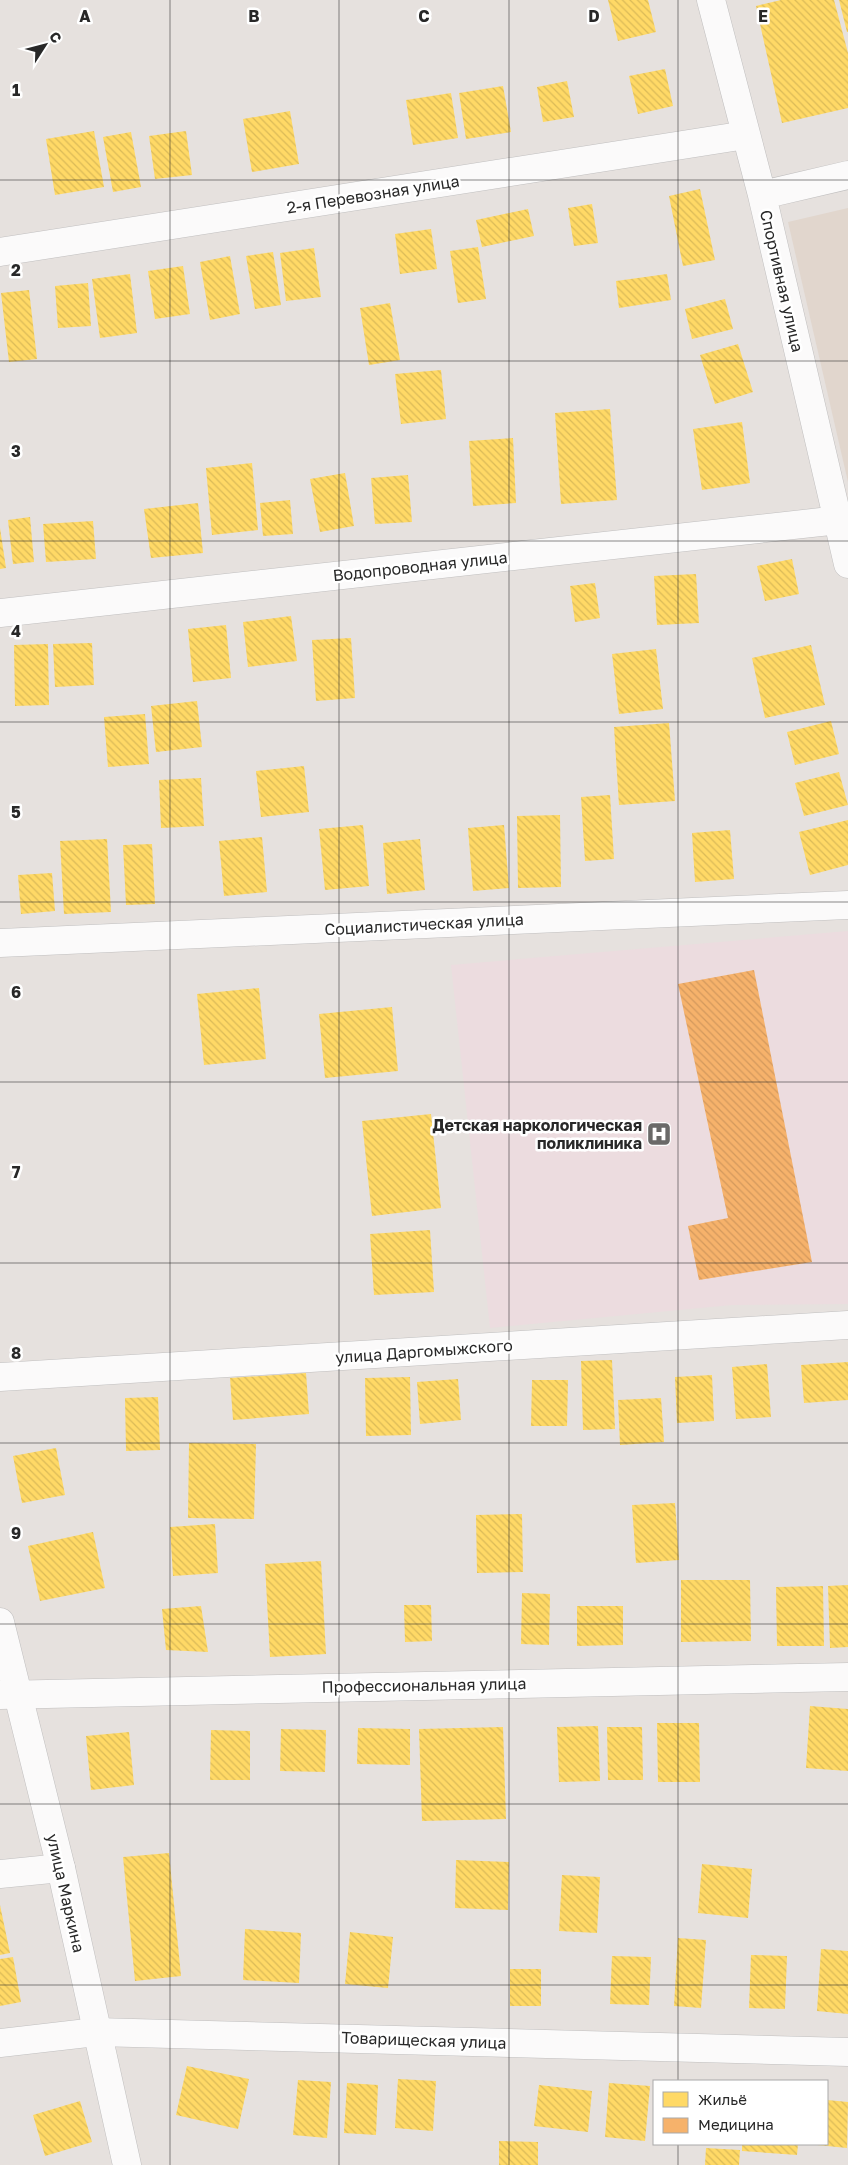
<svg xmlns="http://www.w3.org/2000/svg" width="848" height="2165" font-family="'Golos Text',sans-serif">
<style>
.education{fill:#e1d6cd}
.medical{fill:#ecdcdf}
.homes{fill:url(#homes-back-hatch)}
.health{fill:url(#health-back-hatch)}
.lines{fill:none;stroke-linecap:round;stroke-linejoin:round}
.minor-casing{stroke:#c0bfbf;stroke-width:29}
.tertiary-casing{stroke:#c0bfbf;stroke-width:29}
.minor{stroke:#fbfafa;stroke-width:28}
.tertiary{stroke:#fbfafa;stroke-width:28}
.grid{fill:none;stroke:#282828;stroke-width:1;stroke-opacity:0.55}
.labels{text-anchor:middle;stroke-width:5;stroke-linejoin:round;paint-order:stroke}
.street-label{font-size:16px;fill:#282828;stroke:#fff}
.poi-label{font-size:16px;font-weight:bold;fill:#282828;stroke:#fff;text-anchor:end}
.grid-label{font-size:16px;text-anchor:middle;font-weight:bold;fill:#282828;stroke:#fff;stroke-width:5;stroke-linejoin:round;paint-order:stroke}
</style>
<defs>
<pattern id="homes-back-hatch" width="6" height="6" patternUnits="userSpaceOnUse" patternTransform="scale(1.25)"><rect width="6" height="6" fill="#ffd966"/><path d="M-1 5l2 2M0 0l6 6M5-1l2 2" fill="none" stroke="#dbba58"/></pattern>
<pattern id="health-back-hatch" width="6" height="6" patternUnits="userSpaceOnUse" patternTransform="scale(1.25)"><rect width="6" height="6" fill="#f6b26b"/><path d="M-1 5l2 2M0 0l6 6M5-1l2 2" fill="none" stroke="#d3995d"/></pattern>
</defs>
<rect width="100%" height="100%" fill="#e6e1de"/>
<!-- education -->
<path class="education" d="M848 208V482L788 222Z"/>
<!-- medical -->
<path class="medical" d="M848 931V1304L732 1305 490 1328 451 965Z"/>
<!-- homes -->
<path class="homes" d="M608 0H648L656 32 618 41Z
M781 0H834L848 53V108L782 123 756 6Z
M839 0H848V32H847Z
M665 69 673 106 638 114 629 76Z
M567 81 574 117 543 122 537 87Z
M503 86 511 132 466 139 459 93Z
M451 93 458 138 413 145 406 100Z
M290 111 299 164 252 172 243 119Z
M94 131 104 187 55 195 46 139Z
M186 131 192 175 155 179 149 136Z
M131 132 141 187 113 192 103 137Z
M700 189 715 260 683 266 669 196Z
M592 204 598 243 574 246 568 208Z
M528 209 534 236 482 247 476 220Z
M431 229 437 269 400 274 395 234Z
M478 247 486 299 458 303 450 251Z
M314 248 321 297 286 301 280 253Z
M273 252 281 305 255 309 246 256Z
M230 256 240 314 210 320 200 262Z
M183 266 190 314 155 319 148 271Z
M130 274 137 333 100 338 92 279Z
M667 274 671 300 619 308 616 281Z
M88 283 91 326 58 328 55 286Z
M29 290 37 359 9 362 1 293Z
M725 299 733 329 692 339 685 309Z
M390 303 400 360 369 365 360 308Z
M738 344 753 392 715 404 700 355Z
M441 370 446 419 401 424 395 374Z
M610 409 617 500 561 504 555 413Z
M742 422 750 483 702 490 693 429Z
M513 438 516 503 473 506 469 441Z
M252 463 258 530 212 535 206 468Z
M345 473 354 526 320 532 310 479Z
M408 475 412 522 375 524 371 478Z
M290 500 293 534 263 536 260 503Z
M198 503 203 553 151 558 144 509Z
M30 517 34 562 13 564 8 520Z
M93 521 96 559 46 562 43 524Z
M0 528 6 568 0 569Z
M792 559 799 594 765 601 757 566Z
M696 574 699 623 657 625 654 576Z
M595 583 600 618 575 622 570 586Z
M291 616 297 661 248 667 243 622Z
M226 625 231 678 193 682 188 629Z
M351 638 355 698 316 701 312 640Z
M92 643 94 685 55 687 53 644Z
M48 644 49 705 15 706 14 645Z
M811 645 825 705 765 718 752 658Z
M656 649 663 709 619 714 612 654Z
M197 701 202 747 156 752 151 706Z
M145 714 149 764 108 767 104 717Z
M831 721 839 754 795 765 787 732Z
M669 723 675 801 619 805 614 727Z
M304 766 309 812 261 817 256 771Z
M839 772 848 805 804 816 795 783Z
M201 778 204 826 161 828 159 780Z
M610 795 614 859 585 861 581 797Z
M560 815 561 887 518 888 517 816Z
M848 820V865L810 875 799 832Z
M363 825 369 886 325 890 319 829Z
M504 825 509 888 473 891 468 828Z
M730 830 734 879 695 882 692 833Z
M262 837 267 892 224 896 219 841Z
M107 839 111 912 64 914 60 841Z
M420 839 425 890 387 894 383 843Z
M152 844 155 904 126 905 123 845Z
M52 873 55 911 21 914 18 875Z
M259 988 266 1059 204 1065 197 994Z
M392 1007 398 1071 325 1078 319 1014Z
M431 1114 441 1208 372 1216 362 1121Z
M430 1230 434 1292 374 1295 370 1234Z
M612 1360 615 1429 583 1430 581 1361Z
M848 1362V1400L804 1403 801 1365Z
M767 1364 771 1417 736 1419 732 1367Z
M306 1373 309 1414 233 1420 230 1378Z
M712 1375 714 1421 677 1423 675 1377Z
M410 1377 411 1435 366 1436 365 1378Z
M458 1379 461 1420 420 1424 417 1382Z
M532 1380H568L567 1426H531Z
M158 1397 160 1450 126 1451 125 1398Z
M661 1398 664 1442 620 1445 618 1400Z
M189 1443 256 1444 254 1519 188 1518Z
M56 1448 65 1495 22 1503 13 1456Z
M675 1503 679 1560 636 1563 632 1505Z
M522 1514 523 1572 477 1573 476 1515Z
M215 1524 218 1573 173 1576 170 1527Z
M93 1532 105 1588 40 1601 28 1546Z
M321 1561 326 1654 270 1657 265 1564Z
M681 1580H750L751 1641 681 1642Z
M848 1585V1647L830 1648 828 1586Z
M823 1586 824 1646H777L776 1587Z
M522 1593 550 1594 549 1645 521 1644Z
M404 1605H431L432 1641 405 1642Z
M201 1606 208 1652 166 1650 162 1609Z
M577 1606H623V1645L577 1646Z
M810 1706 848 1709V1771L806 1768Z
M657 1723H699L700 1782H658Z
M598 1726 600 1781 559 1782 557 1727Z
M503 1727 506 1819 422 1821 419 1729Z
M607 1727H642L643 1780H608Z
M358 1728 410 1729V1765L357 1764Z
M281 1729 326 1730 325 1772 280 1771Z
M211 1730 250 1731V1780H210Z
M129 1732 134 1785 91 1790 86 1736Z
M169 1853 181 1976 135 1981 123 1857Z
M456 1860 509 1862 508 1910 455 1908Z
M702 1864 752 1869 748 1918 698 1913Z
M562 1875 600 1877 597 1933 559 1931Z
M0 1905 10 1953 0 1955Z
M245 1929 301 1933 299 1983 243 1980Z
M350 1932 393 1937 388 1988 345 1984Z
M678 1938 706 1940 701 2008 674 2006Z
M821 1949 848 1951V2014L817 2011Z
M751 1955 787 1956 785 2009 749 2008Z
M612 1956 651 1957 649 2005 610 2004Z
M13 1957 21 2002 0 2006V1959Z
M510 1969H541V2006H510Z
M187 2066 249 2079 238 2129 176 2115Z
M398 2079 436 2081 433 2131 395 2128Z
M298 2080 331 2082 327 2138 293 2135Z
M347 2083 378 2085 376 2135 344 2133Z
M609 2083 650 2086 645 2141 605 2137Z
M539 2085 592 2091 588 2132 534 2126Z
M827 2100 848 2102 847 2148 817 2145 827 2144Z
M80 2101 92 2142 45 2156 33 2115Z
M499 2141 538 2142V2165H499Z
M742 2144H798L797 2155 742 2151Z
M706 2148 740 2150 739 2165H705Z"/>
<!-- health -->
<path class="health" d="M754 970 812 1262 699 1280 688 1226 728 1218 678 984Z"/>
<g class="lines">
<defs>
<path id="minor" d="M711 0 762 195 848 564
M762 195 848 175
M0 252 746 135
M0 613 839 520
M0 943 848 905
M0 1377 848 1325
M0 1695 848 1677
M0 1874 61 1868
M0 2043 96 2032 848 2052"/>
<path id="tertiary" d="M0 1622 61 1868 127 2165"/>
</defs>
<!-- minor casing -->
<use href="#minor" class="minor-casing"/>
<!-- tertiary casing -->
<use href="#tertiary" class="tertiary-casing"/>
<!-- minor -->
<use href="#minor" class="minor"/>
<!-- tertiary -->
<use href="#tertiary" class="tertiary"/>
</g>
<!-- grid -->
<path class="grid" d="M170 0V2165M339 0V2165M509 0V2165M678 0V2081M0 180H848M0 361H848M0 541H848M0 722H848M0 902H848M0 1082H848M0 1263H848M0 1443H848M0 1624H848M0 1804H848M0 1985H848M678 2144V2165"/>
<!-- icons -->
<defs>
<symbol id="hospital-square" viewBox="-11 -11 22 22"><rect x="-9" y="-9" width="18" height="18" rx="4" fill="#6a6968" stroke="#fff"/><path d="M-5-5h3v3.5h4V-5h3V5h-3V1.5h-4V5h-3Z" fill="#fff"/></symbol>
</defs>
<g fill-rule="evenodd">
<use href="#hospital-square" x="645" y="1120" width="28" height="28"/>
</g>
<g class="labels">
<!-- street labels -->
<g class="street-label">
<text transform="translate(373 194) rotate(-9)" y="6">2-я Перевозная улица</text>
<text transform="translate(782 281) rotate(77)" y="6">Спортивная улица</text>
<text transform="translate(420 566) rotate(-6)" y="6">Водопроводная улица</text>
<text transform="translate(424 924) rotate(-3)" y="6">Социалистическая улица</text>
<text transform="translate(424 1351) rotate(-4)" y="6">улица Даргомыжского</text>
<text transform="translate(424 1685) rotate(-1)" y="6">Профессиональная улица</text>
<text transform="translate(66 1893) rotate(77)" y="6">улица Маркина</text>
<text transform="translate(424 2040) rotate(2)" y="6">Товарищеская улица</text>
</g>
<!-- poi labels -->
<g class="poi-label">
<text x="642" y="1131">Детская наркологическая<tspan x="642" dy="18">поликлиника</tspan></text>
</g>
</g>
<g class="grid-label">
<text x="85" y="22">A</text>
<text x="254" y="22">B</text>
<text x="424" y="22">C</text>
<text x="594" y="22">D</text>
<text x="763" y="22">E</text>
<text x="16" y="96">1</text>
<text x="16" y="276">2</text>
<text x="16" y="457">3</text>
<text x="16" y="637">4</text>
<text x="16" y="818">5</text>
<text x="16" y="998">6</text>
<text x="16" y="1178">7</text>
<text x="16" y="1359">8</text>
<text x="16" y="1539">9</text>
</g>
<!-- legend -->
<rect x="653" y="2080" width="175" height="65" fill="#ffffff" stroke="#a9a9a9"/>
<rect x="663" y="2092" width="25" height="15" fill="#ffd966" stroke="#a9a9a9"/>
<text x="698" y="2105" font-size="15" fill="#282828">Жильё</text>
<rect x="663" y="2118" width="25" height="15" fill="#f6b26b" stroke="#a9a9a9"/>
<text x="698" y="2130" font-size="15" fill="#282828">Медицина</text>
<!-- north arrow -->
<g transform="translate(45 45) rotate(54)" stroke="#ffffff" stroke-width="4" paint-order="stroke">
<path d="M0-4L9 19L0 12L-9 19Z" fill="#282828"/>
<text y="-8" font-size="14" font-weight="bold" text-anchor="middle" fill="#282828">С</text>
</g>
</svg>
